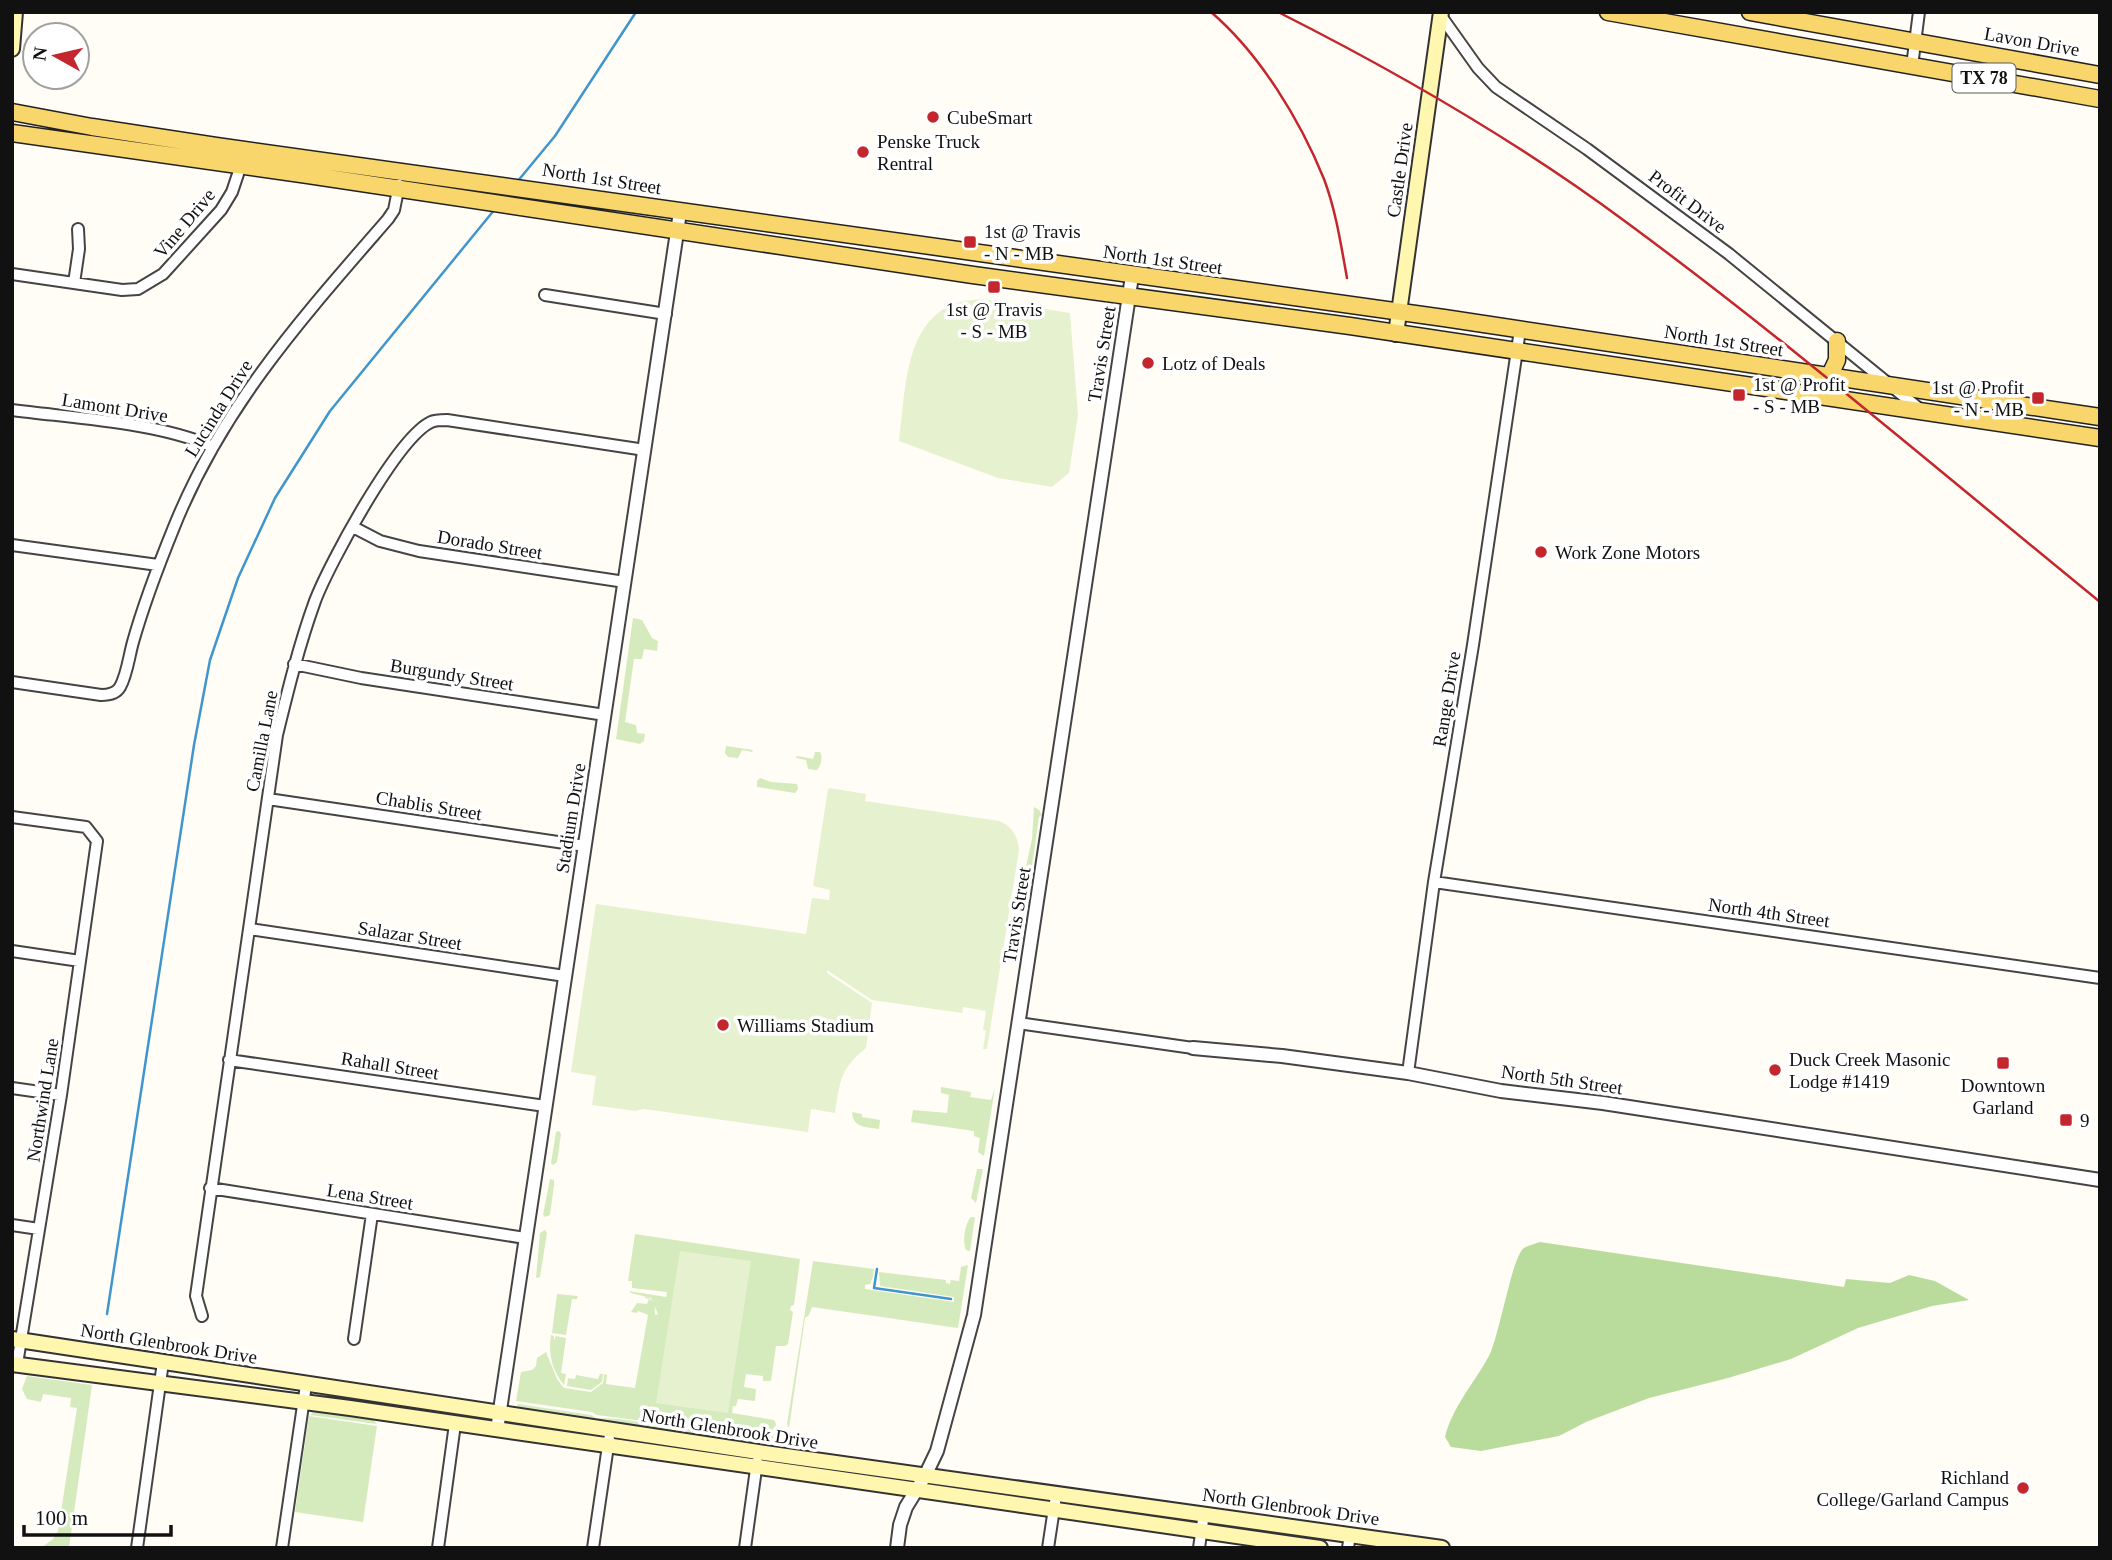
<svg xmlns="http://www.w3.org/2000/svg" width="2112" height="1560" font-family="'Times New Roman',serif">
<style>
.green{fill:#d5ebbd}
.forest{fill:#b9dc9c}
.pitch{fill:#e6f2cf}
.lines{fill:none;stroke-linecap:round;stroke-linejoin:round}
.stream{stroke:#3f96cf;stroke-width:2.5}
.minor-casing{stroke:#444;stroke-width:14}
.tertiary-casing{stroke:#444;stroke-width:16}
.secondary-casing{stroke:#333;stroke-width:18}
.primary-casing{stroke:#222;stroke-width:19}
.minor{stroke:#fff;stroke-width:10}
.tertiary{stroke:#fff;stroke-width:12}
.secondary{stroke:#fff6b0;stroke-width:14}
.primary{stroke:#f9d66b;stroke-width:16}
.rail{stroke:#c4262e;stroke-width:2.5}
.poi-dot{fill:#c4262e;stroke:#fff;stroke-width:2.5}
.labels{text-anchor:middle;stroke-width:7;stroke-linejoin:round;paint-order:stroke}
.shield{fill:#fff;stroke:#585858;stroke-width:2}
.shield-label{font-size:18px;font-weight:bold;fill:#111}
.street-label{font-size:19px;fill:#111;stroke:#fff}
.poi-label{font-size:19px;fill:#111;stroke:#fff;text-anchor:start}
</style>
<rect width="100%" height="100%" fill="#fffdf5"/>
<!-- green -->
<path class="green" d="M633 618 642 620 652 638 658 641 657 651 644 649 642 659H634L625 722 636 725 637 733 645 734 644 741 640 744 616 739Z
M726 746 753 750 752 752 742 750 738 758 728 757 725 753Z
M815 752H820C823 757 821 766 817 770L808 769 806 760 796 758 797 756 813 759Z
M760 778 771 782 797 784 798 789 795 793 757 787V781Z
M1034 807 1039 810 1042 815 1039 817 1029 886 1022 885 1032 839Z
M941 1087 971 1092 970 1097 991 1100 995 1088 984 1156 978 1152 980 1138 974 1136V1131L911 1122 913 1110 947 1113 949 1095 941 1093Z
M852 1112 862 1114V1117L880 1120 879 1129C866 1127 853 1128 852 1112Z
M559 1131 561 1134 557 1162 553 1165 551 1163 556 1132Z
M977 1169H983L976 1203 971 1198Z
M550 1179 554 1180V1185L550 1215 545 1217 543 1215Z
M971 1217H975L970 1251 966 1250C962 1242 965 1223 971 1217Z
M545 1230 547 1233 540 1277 536 1278 540 1233Z
M635 1234 800 1259 794 1305 791 1306 790 1310 793 1312 788 1344 785 1346H776L771 1381H763V1376L746 1374 744 1387 756 1389 755 1401 738 1399 736 1406H733L732 1413 774 1420 776 1424 773 1438 597 1415 592 1412 516 1401 521 1372 532 1370 536 1366 537 1358 546 1352 557 1379 564 1388 591 1392 603 1383 604 1374 607 1375 606 1384 635 1388 648 1315 638 1311 637 1313 631 1312 637 1303 647 1304 649 1299 644 1298 647 1297C655 1301 655 1307 655 1315L658 1314 651 1298 631 1293 629 1291 666 1297 667 1292 632 1288V1281H628Z
M813 1261 874 1269 873 1277 870 1284 865 1285V1289L954 1302V1297L880 1286 879 1272 946 1280V1283L950 1284 951 1280 959 1281 961 1267 968 1265 958 1328 812 1307 809 1315 805 1318 789 1428 787 1424Z
M557 1294 578 1296 577 1299H572L566 1335 552 1333Z
M551 1335 554 1336V1340L556 1336 566 1338 561 1373 566 1374 564 1385C552 1370 548 1354 551 1335Z
M600 1374H603L602 1382 591 1390 567 1386 568 1378 575 1379 576 1375 598 1379Z
M27 1376 92 1385 69 1548H41L53 1539 58 1531 77 1408 70 1407 71 1398 43 1394 41 1402 27 1399 22 1389Z
M518 1404 591 1415 596 1418 619 1419 773 1442 766 1445C762 1443 703 1435 700 1436L579 1418 575 1416 520 1409 517 1406Z
M315 1410 371 1417 377 1424 310 1415Z
M309 1416 377 1426 363 1522 295 1512Z"/>
<!-- forest -->
<path class="forest" d="M1540 1242 1844 1287 1846 1279 1890 1283 1909 1275 1935 1281 1969 1300 1932 1306 1858 1328 1791 1359 1728 1378 1649 1398 1586 1422 1559 1436 1481 1451 1451 1447 1445 1437C1452 1408 1474 1383 1489 1356 1500 1334 1512 1256 1524 1248 1529 1245 1535 1244 1540 1242Z"/>
<!-- pitch -->
<path class="pitch" d="M982 299 1070 313 1078 415 1069 473 1052 487 998 478 899 441C906 393 903 318 960 302 967 300 975 300 982 299Z
M830 788 866 794 865 801 999 821C1012 826 1018 836 1019 850L987 1049H983L986 1031 983 1030 986 1011 963 1007 962 1013 872 1000 827 970V973L872 1003 866 1048C840 1069 840 1081 835 1113L811 1109 808 1132 644 1109 635 1111 592 1105 596 1076 571 1072 596 904 806 934 812 898 829 900 830 890 813 886 828 789Z
M680 1251 751 1261 728 1413 656 1403Z"/>
<g class="lines">
<!-- stream -->
<path class="stream" d="M517 182 555 136 636 12
M877 1269 874 1288 951 1299
M107 1314 194 745 210 660 238 578 275 498 330 411 495 209"/>
<defs>
<path id="minor" d="M1441 16 1478 68 1496 87 1587 149 1729 254 1922 411
M1912 66 1919 12
M12 274 122 290 138 289 163 274 221 210 232 192 241 165
M74 283 79 249 78 229
M545 295 666 314
M12 410C73 418 156 422 211 446
M353 527 380 541 419 551 625 582
M12 545 158 565
M294 664 361 678 605 715
M12 682 101 695C108 695 116 694 120 687 127 675 129 656 133 642 144 603 159 564 174 527 223 405 303 317 388 219L394 210 399 185
M268 799 585 846
M12 817 86 827 97 841 61 1095 17 1364
M1434 882 2100 978
M250 929 565 976
M12 951 80 961
M1018 1023 1193 1048
M229 1060 545 1106
M1408 1073 1434 882 1473 645 1520 330
M12 1088 61 1095
M210 1188 525 1238
M12 1225 39 1229
M202 1316 196 1296 277 735C288 690 299 645 315 601 329 564 397 438 431 422 435 420 441 420 447 420L645 450
M354 1339 372 1214
M137 1548 163 1362
M282 1548 306 1385
M438 1548 455 1424
M593 1548 609 1439
M745 1548 757 1462
M1048 1548 1055 1502
M1199 1548 1204 1513
M1348 1548 1350 1534"/>
<path id="tertiary" d="M1193 1048 1282 1056 1408 1073 1501 1091 1603 1103 2100 1180
M497 1430 680 212
M897 1548 900 1525 906 1507 925 1476 937 1451 974 1315 1132 276"/>
<path id="secondary" d="M12 49 15 12
M1396 334 1441 12
M12 1339 758 1452 1442 1548
M12 1364 350 1408 1320 1548"/>
<path id="primary" d="M1608 12 2100 99
M1750 12 2100 75
M12 112 92 127 216 146 1444 318 2100 417
M12 133 308 175 973 275 1350 326 2100 438
M1829 377 1837 360V341"/>
</defs>
<!-- minor casing -->
<use href="#minor" class="minor-casing"/>
<!-- tertiary casing -->
<use href="#tertiary" class="tertiary-casing"/>
<!-- secondary casing -->
<use href="#secondary" class="secondary-casing"/>
<!-- primary casing -->
<use href="#primary" class="primary-casing"/>
<!-- minor -->
<use href="#minor" class="minor"/>
<!-- tertiary -->
<use href="#tertiary" class="tertiary"/>
<!-- secondary -->
<use href="#secondary" class="secondary"/>
<!-- primary -->
<use href="#primary" class="primary"/>
<!-- rail -->
<path class="rail" d="M1211 12C1260 54 1300 120 1324 179 1336 211 1341 245 1347 278
M1278 12C1399 73 1517 141 1626 222 1789 342 1943 474 2100 602"/>
</g>
<!-- markers -->
<g class="poi-dot">
<circle cx="933" cy="117" r="7"/>
<circle cx="863" cy="152" r="7"/>
<rect x="963" y="235" width="14" height="14" rx="3.5"/>
<rect x="987" y="280" width="14" height="14" rx="3.5"/>
<circle cx="1148" cy="363" r="7"/>
<rect x="1732" y="388" width="14" height="14" rx="3.5"/>
<rect x="2031" y="391" width="14" height="14" rx="3.5"/>
<circle cx="1541" cy="552" r="7"/>
<circle cx="723" cy="1025" r="7"/>
<rect x="1996" y="1056" width="14" height="14" rx="3.5"/>
<circle cx="1775" cy="1070" r="7"/>
<rect x="2059" y="1113" width="14" height="14" rx="3.5"/>
<circle cx="2023" cy="1488" r="7"/>
</g>
<g class="labels">
<!-- shield labels -->
<rect class="shield" x="1952.5" y="63.5" width="63" height="29" rx="5"/>
<g class="shield-label">
<text x="1984" y="84">TX 78</text>
</g>
<!-- street labels -->
<g class="street-label">
<text transform="translate(2032 41) rotate(10)" y="7">Lavon Drive</text>
<text transform="translate(1399 170) rotate(-82)" y="7">Castle Drive</text>
<text transform="translate(602 178) rotate(9)" y="7">North 1st Street</text>
<text transform="translate(1688 201) rotate(37)" y="7">Profit Drive</text>
<text transform="translate(184 223) rotate(-50)" y="7">Vine Drive</text>
<text transform="translate(1163 259) rotate(8)" y="7">North 1st Street</text>
<text transform="translate(1724 340) rotate(9)" y="7">North 1st Street</text>
<text transform="translate(1101 354) rotate(-81)" y="7">Travis Street</text>
<text transform="translate(115 407) rotate(9)" y="7">Lamont Drive</text>
<text transform="translate(218 408) rotate(-58)" y="7">Lucinda Drive</text>
<text transform="translate(490 544) rotate(9)" y="7">Dorado Street</text>
<text transform="translate(452 674) rotate(9)" y="7">Burgundy Street</text>
<text transform="translate(1446 699) rotate(-81)" y="7">Range Drive</text>
<text transform="translate(261 741) rotate(-79)" y="7">Camilla Lane</text>
<text transform="translate(429 805) rotate(9)" y="7">Chablis Street</text>
<text transform="translate(570 818) rotate(-81)" y="7">Stadium Drive</text>
<text transform="translate(1769 912) rotate(8)" y="7">North 4th Street</text>
<text transform="translate(1016 915) rotate(-81)" y="7">Travis Street</text>
<text transform="translate(410 935) rotate(9)" y="7">Salazar Street</text>
<text transform="translate(390 1065) rotate(9)" y="7">Rahall Street</text>
<text transform="translate(1562 1079) rotate(8)" y="7">North 5th Street</text>
<text transform="translate(42 1100) rotate(-81)" y="7">Northwind Lane</text>
<text transform="translate(370 1196) rotate(9)" y="7">Lena Street</text>
<text transform="translate(169 1343) rotate(9)" y="7">North Glenbrook Drive</text>
<text transform="translate(730 1428) rotate(9)" y="7">North Glenbrook Drive</text>
<text transform="translate(1291 1506) rotate(8)" y="7">North Glenbrook Drive</text>
</g>
<!-- poi labels -->
<g class="poi-label">
<text x="947" y="124">CubeSmart</text>
<text x="877" y="148">Penske Truck<tspan x="877" dy="22">Rentral</tspan></text>
<text x="984" y="238">1st @ Travis<tspan x="984" dy="22">- N - MB</tspan></text>
<text x="994" y="316" text-anchor="middle">1st @ Travis<tspan x="994" dy="22">- S - MB</tspan></text>
<text x="1162" y="370">Lotz of Deals</text>
<text x="1753" y="391">1st @ Profit<tspan x="1753" dy="22">- S - MB</tspan></text>
<text x="2024" y="394" text-anchor="end">1st @ Profit<tspan x="2024" dy="22">- N - MB</tspan></text>
<text x="1555" y="559">Work Zone Motors</text>
<text x="737" y="1032">Williams Stadium</text>
<text x="1789" y="1066">Duck Creek Masonic<tspan x="1789" dy="22">Lodge #1419</tspan></text>
<text x="2003" y="1092" text-anchor="middle">Downtown<tspan x="2003" dy="22">Garland</tspan></text>
<text x="2080" y="1127">9</text>
<text x="2009" y="1484" text-anchor="end">Richland<tspan x="2009" dy="22">College/Garland Campus</tspan></text>
</g>
</g>
<!-- border -->
<rect width="2112" height="1560" fill="none" stroke="#111111" stroke-width="28"/>
<!-- north arrow -->
<g transform="translate(56 56) rotate(278)"><circle r="33" fill="#ffffff" stroke="#a0a0a0" stroke-width="2"/>
<path d="M0-5L12 26L0 18L-12 26Z" fill="#c4262e"/>
<text y="-10" font-size="19" font-weight="bold" text-anchor="middle" fill="#111111">N</text>
</g>
<!-- scale -->
<path d="M24 1525v10h147v-10" fill="none" stroke="#111111" stroke-width="3.5"/>
<text x="35" y="1525" font-size="21" fill="#111111" stroke="#ffffff" stroke-width="5" paint-order="stroke">100 m</text>
</svg>
